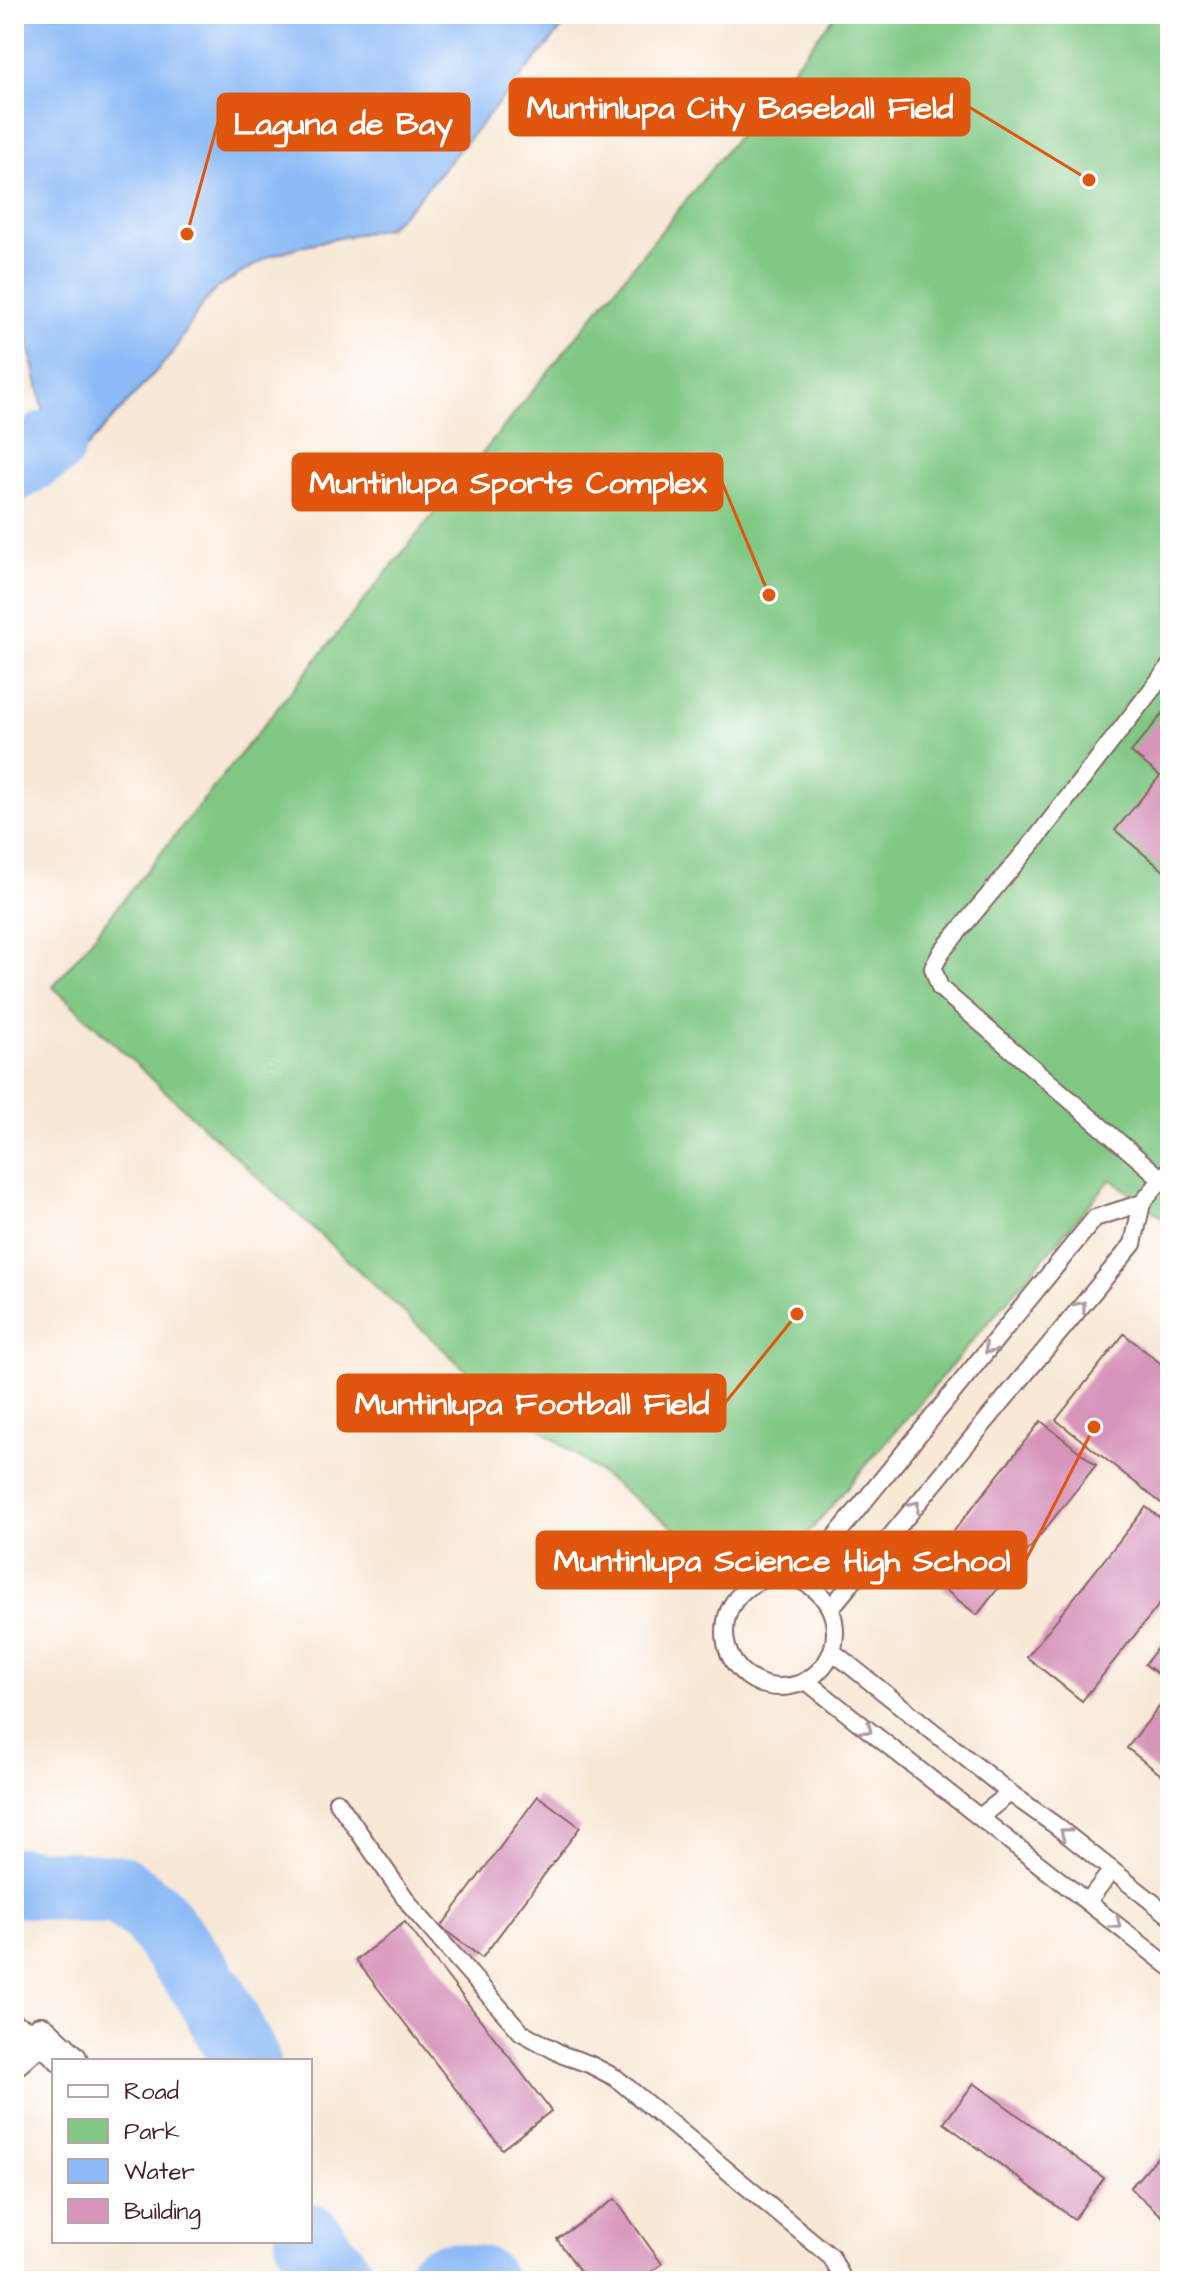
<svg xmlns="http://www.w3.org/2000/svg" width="1184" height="2295" font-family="'Architects Daughter',sans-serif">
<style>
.green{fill:#80c884;stroke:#657458;stroke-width:2}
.water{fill:#8bbaf6;stroke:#6a6c90;stroke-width:2}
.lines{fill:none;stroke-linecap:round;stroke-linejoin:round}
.river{stroke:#8bbaf6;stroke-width:70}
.building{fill:#d795bb}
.lane-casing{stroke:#876566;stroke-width:20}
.street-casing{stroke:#876566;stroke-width:38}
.lane{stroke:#fff;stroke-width:16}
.street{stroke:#fff;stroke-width:34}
.oneway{stroke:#ae9aa0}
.leader{fill:none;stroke:#e0560e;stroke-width:3}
.callout-dot{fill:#e0560e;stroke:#fff;stroke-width:3}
.callout{fill:#e0560e;stroke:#e0560e;stroke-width:3}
.callout-label{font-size:32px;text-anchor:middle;font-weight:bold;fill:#fff}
</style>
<rect width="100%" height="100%" fill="#fff"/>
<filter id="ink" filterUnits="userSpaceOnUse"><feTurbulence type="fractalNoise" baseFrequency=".0125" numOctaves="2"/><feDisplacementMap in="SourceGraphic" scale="16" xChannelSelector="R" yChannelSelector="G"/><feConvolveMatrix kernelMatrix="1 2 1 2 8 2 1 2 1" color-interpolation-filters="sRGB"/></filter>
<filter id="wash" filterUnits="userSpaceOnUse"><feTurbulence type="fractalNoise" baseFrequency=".006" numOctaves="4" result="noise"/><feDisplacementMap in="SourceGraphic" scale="32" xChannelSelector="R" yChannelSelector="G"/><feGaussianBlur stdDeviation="1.8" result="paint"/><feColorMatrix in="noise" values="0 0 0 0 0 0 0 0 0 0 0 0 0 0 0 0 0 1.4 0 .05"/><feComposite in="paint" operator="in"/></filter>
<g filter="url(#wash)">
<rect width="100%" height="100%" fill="#f8e8d5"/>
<!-- green -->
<path class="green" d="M836 14H1170V1224L1111 1179 786 1559 724 1565 485 1388 53 987Z"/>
<!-- water -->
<path class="water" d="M14 14H574L414 203 387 228 305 245 270 256 217 288 202 305 171 355 86 448 65 453 51 444 29 344 14 326Z"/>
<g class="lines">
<!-- river -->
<path class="river" d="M14 467 51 444
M14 1882 119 1890 152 1914 211 1994 245 2061
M310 2239 342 2281
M438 2281 450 2277 480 2281"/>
</g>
<g id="blocks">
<!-- building -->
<path class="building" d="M1170 705V876L1115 830 1160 776 1131 752Z
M1124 1334 1170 1371V1510L1056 1420Z
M1041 1421 1096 1465 977 1615 922 1571Z
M1146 1507 1170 1526V1591L1082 1701 1027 1657Z
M1170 1632V1683L1145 1664Z
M1170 1693V1782L1127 1748Z
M538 1796 580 1827 482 1958 441 1927Z
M405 1922 551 2111 502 2149 356 1960Z
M974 2083 1104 2178 1074 2219 944 2123Z
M1168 2145 1170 2147V2223L1130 2188Z
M615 2199 662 2264 638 2281H587L557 2239Z"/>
</g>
</g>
<g filter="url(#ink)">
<use href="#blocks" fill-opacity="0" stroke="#876566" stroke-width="2"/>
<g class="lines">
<defs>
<path id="lane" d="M1170 666 1035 840 942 951 933 968 940 988 1170 1186
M725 1632a55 55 0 1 1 110 0a55 55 0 1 1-110 0Z
M800 1580 1095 1218 1142 1203
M830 1609 1133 1244 1142 1203 1170 1169
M832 1651 1010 1793 1055 1825 1170 1916
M806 1681 1170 1967
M337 1801 413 1909 521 2032 563 2055 589 2064 616 2078 831 2257 844 2281
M981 1816 1010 1793
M1088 1901 1112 1870
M14 2023 41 2034"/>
<path id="street" d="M14 2058 41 2034 70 2061"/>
</defs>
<!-- lane casing -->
<use href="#lane" class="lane-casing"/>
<!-- street casing -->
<use href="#street" class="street-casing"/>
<!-- lane -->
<use href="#lane" class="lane"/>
<!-- street -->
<use href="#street" class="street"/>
</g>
<!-- one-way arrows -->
<defs><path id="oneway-chevron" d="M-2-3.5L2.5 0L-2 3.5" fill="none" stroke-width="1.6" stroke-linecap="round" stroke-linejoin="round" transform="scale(2)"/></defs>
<g class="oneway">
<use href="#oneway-chevron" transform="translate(1081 1306) rotate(-50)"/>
<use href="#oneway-chevron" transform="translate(989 1349) rotate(129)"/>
<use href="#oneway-chevron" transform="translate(915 1506) rotate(-50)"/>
<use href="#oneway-chevron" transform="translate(867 1729) rotate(38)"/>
<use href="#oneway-chevron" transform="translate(1065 1833) rotate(-142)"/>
<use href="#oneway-chevron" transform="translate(1116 1924) rotate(39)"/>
</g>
</g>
<!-- callouts -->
<path class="leader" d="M1089 180L969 107M187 234L218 122M769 595L722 482M797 1314L725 1403M1094 1427L1026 1560"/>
<g class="callout-dot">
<circle cx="1089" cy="180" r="8"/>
<circle cx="187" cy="234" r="8"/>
<circle cx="769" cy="595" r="8"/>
<circle cx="797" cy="1314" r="8"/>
<circle cx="1094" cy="1427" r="8"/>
</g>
<g class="callout">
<rect x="510" y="79" width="459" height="56" rx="8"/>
<rect x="218" y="94" width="251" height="56" rx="8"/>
<rect x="293" y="454" width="429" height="56" rx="8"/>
<rect x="338" y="1375" width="387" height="56" rx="8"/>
<rect x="537" y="1532" width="489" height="56" rx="8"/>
</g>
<g class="callout-label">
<text x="740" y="118">Muntinlupa City Baseball Field</text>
<text x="343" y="134">Laguna de Bay</text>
<text x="508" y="493">Muntinlupa Sports Complex</text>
<text x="532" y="1414">Muntinlupa Football Field</text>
<text x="782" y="1571">Muntinlupa Science High School</text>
</g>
<!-- margin -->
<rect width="1184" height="2295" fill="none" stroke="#fff" stroke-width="48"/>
<!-- legend -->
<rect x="52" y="2059" width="260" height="184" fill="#ffffff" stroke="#b7a5aa" stroke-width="2"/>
<rect x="68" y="2085" width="40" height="12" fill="#ffffff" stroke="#b7a5aa" stroke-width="2"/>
<text x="124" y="2099" font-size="24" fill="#4a1f2b">Road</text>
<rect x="68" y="2119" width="40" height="24" fill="#80c884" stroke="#b7a5aa" stroke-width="2"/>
<text x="124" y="2139" font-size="24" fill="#4a1f2b">Park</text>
<rect x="68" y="2159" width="40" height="24" fill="#8bbaf6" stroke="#b7a5aa" stroke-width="2"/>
<text x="124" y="2179" font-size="24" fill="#4a1f2b">Water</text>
<rect x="68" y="2199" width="40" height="24" fill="#d795bb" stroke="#b7a5aa" stroke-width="2"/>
<text x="124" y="2219" font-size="24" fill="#4a1f2b">Building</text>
</svg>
